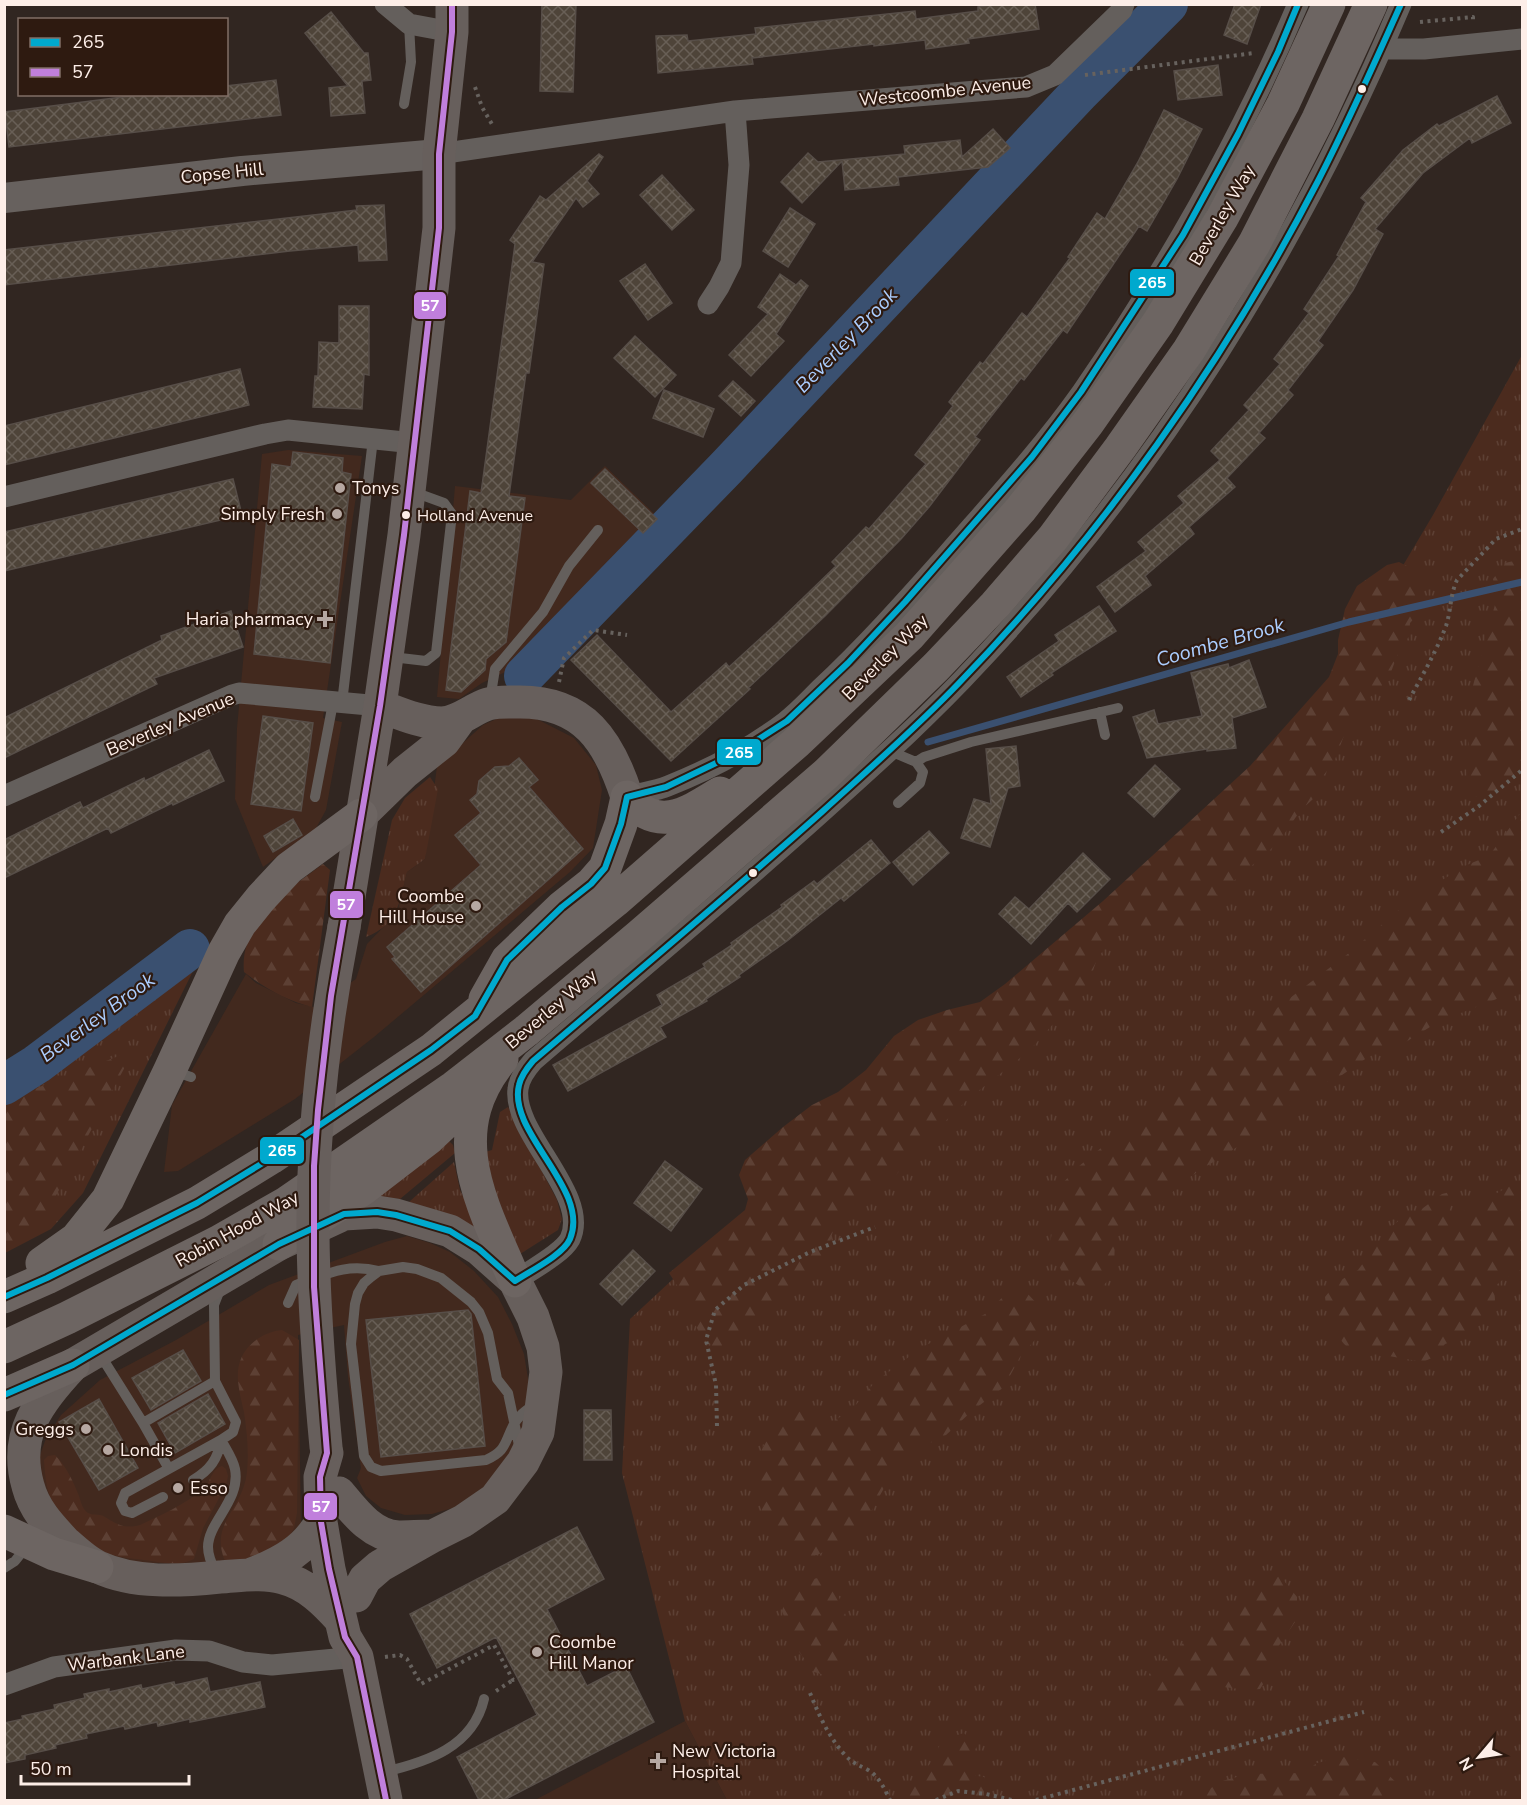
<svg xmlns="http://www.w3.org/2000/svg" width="1527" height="1805" font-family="'Nunito Sans',sans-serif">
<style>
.built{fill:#42291e}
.grass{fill:url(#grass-tufts)}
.forest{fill:url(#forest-firs)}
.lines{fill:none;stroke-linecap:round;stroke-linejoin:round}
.stream{stroke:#3a5070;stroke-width:7}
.river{stroke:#3a5070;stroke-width:40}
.building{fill:url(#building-cross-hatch);stroke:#574e48;stroke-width:1.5}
.path{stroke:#67625e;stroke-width:4;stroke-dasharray:3 4.5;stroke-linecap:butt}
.lane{stroke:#645f5c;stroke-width:10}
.street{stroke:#645f5c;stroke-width:21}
.secondary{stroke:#67615e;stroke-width:30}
.primary{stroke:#675f5c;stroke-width:33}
.highway{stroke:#6d6562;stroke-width:33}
.primary-bridge{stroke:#675f5c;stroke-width:33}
.bus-1-casing{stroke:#2e1a10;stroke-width:10}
.bus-2-casing{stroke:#2e1a10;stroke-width:10}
.bus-1{stroke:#00a9ce;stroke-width:6}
.bus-2{stroke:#c07fdc;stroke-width:6}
.bus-dot{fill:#fdeee8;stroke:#2e1a10;stroke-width:2}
.poi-dot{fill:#b6a8a2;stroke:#2e1a10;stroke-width:2}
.labels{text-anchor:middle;stroke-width:4.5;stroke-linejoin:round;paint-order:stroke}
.bus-label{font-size:16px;fill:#fdeee8;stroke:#2e1a10;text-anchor:start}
.street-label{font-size:18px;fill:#fdeee8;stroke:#2e1a10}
.poi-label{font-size:18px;fill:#fdeee8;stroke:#2e1a10;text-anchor:start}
.water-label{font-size:20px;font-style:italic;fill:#abcdfe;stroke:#2e1a10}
.line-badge{stroke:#2e1a10;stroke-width:2}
.badge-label{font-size:16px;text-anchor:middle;font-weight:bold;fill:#fff}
</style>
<defs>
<pattern id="grass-tufts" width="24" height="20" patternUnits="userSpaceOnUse" patternTransform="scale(1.5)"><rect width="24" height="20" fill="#4b2b1e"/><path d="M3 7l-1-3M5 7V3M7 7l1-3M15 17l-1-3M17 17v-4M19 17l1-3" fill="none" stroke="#5d4034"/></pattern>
<pattern id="forest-firs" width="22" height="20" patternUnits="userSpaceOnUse" patternTransform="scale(1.5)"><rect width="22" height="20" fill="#4b2b1e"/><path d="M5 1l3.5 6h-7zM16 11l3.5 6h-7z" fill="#5d4034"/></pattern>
<pattern id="building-cross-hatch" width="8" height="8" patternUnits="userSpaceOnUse" patternTransform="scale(1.5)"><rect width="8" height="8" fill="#4e4439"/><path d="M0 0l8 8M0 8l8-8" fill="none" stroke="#685f56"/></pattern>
</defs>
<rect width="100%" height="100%" fill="#312621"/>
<!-- built -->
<path class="built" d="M288 450 362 456 323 718 342 722 326 810 315 830 263 867 235 799 237 728 262 454Z
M605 466 665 524 537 657 482 683 459 699 437 697 455 486 571 500Z
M503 716 533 717 574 738 596 765 602 790 593 848 570 872 374 1037 295 1099 178 1171 164 1172 172 1105 246 974 256 983 296 1003 314 1007 356 979 367 944 397 913 407 872 425 859 437 766 483 725Z
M407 1236 430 1243 450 1252 474 1271 498 1297 512 1324 524 1354 530 1391 524 1424 510 1458 488 1485 463 1505 432 1514 405 1515 381 1508 366 1496 357 1478 361 1468 348 1377 344 1325 298 1335 301 1525 291 1542 241 1566 123 1562 77 1541 38 1479 40 1455 45 1441 61 1415 100 1380 176 1340 269 1285 385 1242Z
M685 1721 727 1800H535Z"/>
<!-- grass -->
<path class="grass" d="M1522 355V1800H727L685 1721 622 1473 630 1319 743 1214 1259 769 1342 668 1433 515Z
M430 777 438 789 425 859 407 872C399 903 399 924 366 937L392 820 405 798Z
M196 965 83 1193 51 1229 5 1253V1098Z
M508 1107 557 1200 562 1219 558 1230 520 1254 492 1201 485 1152 492 1150 500 1112Z
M449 1141 453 1145 455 1153 400 1199 378 1197Z
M454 1162 460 1190 483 1235 409 1202Z"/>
<!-- forest -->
<path class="forest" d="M1522 559V776L1511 785 1481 799 1468 793 1466 767 1470 732 1471 693 1496 601 1493 579 1505 563Z
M1399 562 1417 571 1423 587 1420 612 1410 623 1409 636 1397 656 1388 680 1369 698 1366 713 1356 725 1345 733 1334 762 1315 786 1313 799 1300 811 1278 843 1208 903 1185 928 1159 932 1135 927 1111 940 1097 959 1088 985 1029 1051 968 1099 923 1143 895 1176 848 1208 835 1223 826 1258 791 1286 780 1301 745 1323 732 1339 717 1349 700 1335 682 1293 669 1273 745 1210 748 1199 739 1175 745 1160 783 1127 812 1105 838 1092 866 1070 894 1036 918 1020 947 1010 980 1002 1005 984 1103 901 1250 766 1329 677 1338 654V640L1345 609 1357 586 1387 565Z
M1522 811V989L1438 1022 1401 1045 1371 1055 1342 1075 1305 1092 1259 1133 1185 1180 1162 1202 1122 1219 1115 1233 1114 1274 1100 1289H1084L1063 1275 1050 1243 1056 1211 1058 1188 1078 1167 1101 1148 1121 1138 1252 1027 1349 953 1415 896 1469 864 1489 856Z
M323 864 330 870 312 1007C287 1001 264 988 244 972 239 923 287 890 323 864Z
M134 1050 37 1231 5 1248V1062L24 1093Z
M1519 1181 1522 1184V1269L1501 1281 1494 1287 1495 1300 1489 1314 1478 1326 1459 1339 1445 1344 1436 1356 1423 1362 1349 1349C1334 1335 1327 1318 1325 1297L1336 1283 1358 1270 1387 1231 1404 1216 1419 1211 1442 1194 1454 1191 1458 1197 1449 1208 1450 1213 1457 1215Z
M1025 1291 1042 1309 1040 1334 1020 1357 1004 1387 972 1411 946 1435 914 1451 894 1470 868 1517 846 1541 817 1555 800 1559 784 1545 762 1514 756 1478 761 1451 782 1408 804 1412 829 1425 855 1406 875 1382 921 1348 985 1314 1008 1292Z
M282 1330 299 1340 297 1513 294 1528 289 1537 260 1559 225 1561C209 1523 243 1510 247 1472 249 1452 247 1432 244 1412 241 1399 237 1384 238 1371 240 1348 261 1332 282 1330Z
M55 1455C66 1466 73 1481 79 1496 80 1500 82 1506 84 1509 90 1518 98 1512 105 1517 118 1525 125 1529 140 1525 159 1516 186 1504 202 1490 211 1483 211 1469 222 1466L226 1469 228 1476 226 1485 203 1528 194 1559C179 1567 161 1562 144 1560 128 1558 109 1556 94 1550 76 1542 60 1519 52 1501 46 1489 45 1474 44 1460L48 1456Z
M1280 1576 1297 1597V1619L1278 1647 1271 1672 1260 1689 1247 1690 1224 1687 1188 1709 1165 1706 1151 1696 1149 1674 1182 1644 1228 1615 1243 1591Z
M823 1577 837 1592 849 1624 847 1649 839 1668 828 1676 814 1672 795 1646 782 1611C791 1584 796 1582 823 1577Z
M964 1733 977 1746 967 1765 971 1775 984 1777V1798L974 1800H906V1792L936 1757 941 1740Z
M1343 1757 1375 1762 1404 1790 1400 1800H1201L1203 1793 1222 1781 1248 1774 1303 1773 1317 1763Z"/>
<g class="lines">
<!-- stream -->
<path class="stream" d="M928 742 1349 622 1522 582"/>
<!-- river -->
<path class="river" d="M524 676 726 468 1080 92 1168 4
M4 1085 37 1064 190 949"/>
</g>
<!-- building -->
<path class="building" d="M542 4H576L573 92 540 91Z
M998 4H1035L1039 29 968 39 969 43 926 49 925 40 874 46V44L752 58 753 64 658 73 656 36 687 35 688 41 756 34 755 28 915 11 916 19 978 11V7Z
M1235 4H1261L1247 44 1224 35Z
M331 12 364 53H368L371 80 362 81 365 113 331 116 329 88 348 86 305 33Z
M1218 65 1222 95 1178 100 1174 71Z
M276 80 281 115 9 147 5 112 146 94H226V86Z
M1497 96 1511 123 1472 143 1470 138 1423 173 1375 229 1383 234 1353 290 1318 341 1323 345 1288 390 1293 395 1259 433 1265 438 1227 478 1235 487 1189 527 1194 534 1145 576 1151 585 1115 612 1097 587 1146 551 1138 542 1184 503 1178 496 1220 460 1211 451 1249 410 1244 405 1280 364 1274 359 1309 313 1304 309 1339 256 1337 255 1366 202 1361 198 1403 150 1437 124 1439 126Z
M1164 110 1202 129 1177 179 1147 231 1139 226 1067 333 1063 330 1024 380 1021 378 975 437 980 440 929 507 901 539 825 616 748 688 750 689 671 761 571 660 597 635 671 712 726 663 729 667 775 625 836 566 832 562 866 527 869 529 926 464 915 455 953 406 949 402 980 362 983 364 1022 313 1027 317 1070 258 1068 257 1097 213 1105 219 1138 162Z
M993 129 1010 148 988 167 898 177 899 185 845 190 842 161 802 203 781 182 808 153 818 162 905 154 904 146 960 140 962 157Z
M599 154 603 157 587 181 599 194 583 207 576 198 532 262 544 264 529 373H526L509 496 525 498 506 642 486 659 485 670 461 692 446 690 470 491 481 493 490 427 515 244 510 240 540 196 546 200Z
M662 175 694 210 672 230 640 195Z
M384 205 387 260 359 261 358 245 290 251 4 285V250L357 210 356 206Z
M790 208 815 224 788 267 763 251Z
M645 264 672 303 648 320 620 281Z
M780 274 796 285 801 280 808 286 776 334 784 341 751 376 729 355 768 314 758 307Z
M339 306H369V375L364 374 362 409 313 407 315 376H318L319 342 339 343Z
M635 336 676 375 655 397 614 358Z
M240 369 249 405 4 465V426Z
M733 381 755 401 741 416 719 396Z
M664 390 714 409 703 437 653 418Z
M293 452 343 458 342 472 351 474 330 663 254 654 272 464 291 467Z
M605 469 657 519 643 533 591 483Z
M233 479 242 515 4 571V532Z
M1099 606 1116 631 1051 673 1053 675 1021 697 1007 677 1059 641 1055 635Z
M231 611 243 647 154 678 157 684 4 758V718L162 640 161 636Z
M1249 660 1266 707 1232 718 1236 748 1207 751V749L1147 758 1133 717 1154 710 1158 724 1202 716 1191 673 1228 664 1229 668Z
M263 716 313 723 301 811 251 804Z
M1016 746 1020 786 1008 788 990 847 961 838 974 799 991 804 986 749Z
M209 750 224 781 173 805 172 803 111 833 108 828 4 878V840L80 802 83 808 144 778 145 781Z
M519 758 538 780 529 787 583 849 421 992 392 959 395 957 387 947 481 865 455 835 481 813 470 800 477 794 479 781 495 767 509 766Z
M1155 765 1180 789 1154 817 1128 793Z
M293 819 302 835 273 852 264 836Z
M929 831 949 853 913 885 893 862Z
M871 840 890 863 844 901 841 898 787 941 739 975 740 977 706 999 707 1001 660 1027 666 1037 568 1091 553 1065 662 1005 657 995 705 967 703 964 732 945 731 943 782 907 781 905 814 881 817 884Z
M1083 853 1110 879 1077 912 1068 903 1031 944 999 914 1015 897 1029 909Z
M665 1161 702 1189 671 1231 634 1203Z
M633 1250 655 1271 622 1305 600 1284Z
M468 1310 471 1314 485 1446 381 1457 366 1320Z
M183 1350 201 1381 151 1410 132 1378Z
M208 1394 225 1424 175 1453 158 1423Z
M99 1399 138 1468 99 1490 59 1422Z
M584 1410H611L612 1460H584Z
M577 1527 604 1579 547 1609 587 1686 626 1666 654 1722 504 1800H479L457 1757 537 1715 496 1637 437 1668 410 1614Z
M207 1678 210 1692 260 1682 265 1707 190 1722V1719L158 1726 157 1722 125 1729 124 1726 86 1734 87 1738 55 1745 56 1748 25 1755V1759L4 1763V1723L23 1719 22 1716 55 1709 54 1705 85 1698 84 1694 109 1689V1692L141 1685 142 1689 174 1682 175 1685Z"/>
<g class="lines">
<!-- path -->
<path class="path" d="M1420 22 1473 17V23
M1085 75 1254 53
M475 87 482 107 493 126
M559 682 564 658 593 630 627 635
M1409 700C1422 676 1436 652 1446 626 1451 611 1450 595 1457 580L1496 539 1522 529
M1441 832 1479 806 1522 770
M717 1426 716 1385 706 1340 715 1310 744 1285 810 1252 875 1227
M385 1657 400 1655 407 1659 421 1684 494 1645 513 1680 518 1678
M496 1691 513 1680
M810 1693C819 1715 828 1736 845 1755 852 1763 859 1765 868 1770 879 1776 885 1790 890 1800
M936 1800 958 1791 986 1794 1012 1800
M1036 1800 1364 1712"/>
<!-- lane -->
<path class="lane" d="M404 104 411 62 409 24
M392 657 426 661 436 653 452 514 444 503 411 491
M490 700 495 669 543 612 569 566 598 530
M342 703 373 439
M1100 712 1105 735
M890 751 916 762 923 772 920 783 898 803
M916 762 924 757 971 742 1118 708
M315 797 333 703
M173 1071 191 1077
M288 1303 296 1285C327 1274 346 1263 379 1271
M95 1359 106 1364 143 1423 169 1469
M215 1381 236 1422 233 1432 221 1440C226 1449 233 1459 235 1469 241 1500 208 1522 208 1547 208 1556 212 1565 216 1573
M143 1423 215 1381 214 1305 221 1287
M520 1450 508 1393 497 1379 488 1333 479 1312 471 1302 441 1278 417 1269 403 1267 379 1271 371 1277 364 1283 358 1293 355 1304 351 1344 364 1456 371 1467 381 1471 486 1460C506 1451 504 1444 513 1426 518 1416 525 1411 534 1405
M163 1497 132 1513 125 1511 121 1503 125 1493 221 1440C218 1459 210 1470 193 1480
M4 1568 15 1561 27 1546
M384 1772C427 1762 473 1747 484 1699"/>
<!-- street -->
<path class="street" d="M385 4 409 24 452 32
M1382 49H1424L1522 39
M439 154 735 111 1026 87 1055 75 1122 10 1124 4
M708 304 719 287 731 263 739 165 735 111
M4 497 265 434 288 430 414 443
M4 796 232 695 239 693 380 706
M627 797C640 793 655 791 668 786 708 770 751 748 785 722 798 712 809 700 820 689 865 647 905 602 945 557 992 503 1041 450 1082 392 1166 270 1240 141 1298 4
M515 1281C529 1271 562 1254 570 1239 591 1195 512 1133 518 1089 519 1079 526 1069 533 1061 633 975 735 891 833 802 883 757 933 712 978 663 1158 471 1299 246 1401 4
M4 1685 54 1667 176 1650 209 1651 243 1662 272 1665 357 1657"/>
<!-- secondary -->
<path class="secondary" d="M4 198 242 171 439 154"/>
<!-- primary -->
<path class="primary" d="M380 706C399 713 421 723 442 723 460 722 472 709 488 704 498 701 510 702 520 702 584 702 609 741 627 797
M361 815 405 772 444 741 460 719
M344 927 380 706 404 535 439 228V154L452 32V4
M327 1453 320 1477 321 1522 329 1569 345 1637 357 1657 386 1800
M339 1493C354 1511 371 1535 398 1537 409 1537 420 1536 431 1536
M252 1574C281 1563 305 1550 321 1522
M341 1620C325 1602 307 1584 283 1578 263 1572 240 1576 220 1577 181 1581 134 1584 98 1567 87 1562 74 1550 65 1542 49 1525 34 1509 28 1486 13 1434 39 1401 73 1365L279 1244 344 1214 377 1212 396 1215 450 1231 479 1249 515 1281 533 1317 543 1347 546 1372 538 1432 523 1462 495 1499 463 1521 433 1536 380 1566 365 1579 356 1596"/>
<!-- highway -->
<path class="highway" d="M627 797C658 833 686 814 720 793
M485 999 507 960 562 907 591 884 605 868 621 824 627 797
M502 1059C440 1134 483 1205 515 1281
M279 1244 363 1189 428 1139 482 1088
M42 1263 76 1239 108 1199 170 1070 224 952 240 924 261 898 289 868 361 815
M4 1297 47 1278 197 1203 271 1158 431 1050 615 901 797 742 909 636 1021 509 1088 423 1158 323 1222 218 1283 104 1329 4
M4 1347 67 1318 218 1242 286 1203 454 1087 526 1031 639 936 826 774 936 667 995 605 1053 538 1120 448 1189 350 1254 244 1318 119 1371 4
M4 1395 73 1365
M4 1531 54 1554 97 1567"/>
<!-- primary-bridge -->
<path class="primary-bridge" d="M326 1447C319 1373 313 1299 313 1225 313 1125 325 1025 344 927"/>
<defs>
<path id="bus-1" d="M4 1297 47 1278 197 1203 271 1158 431 1050 475 1016 507 960 562 907 591 884 605 868 621 824 627 797 666 787 737 753 787 721 848 663 905 602 1032 457 1081 392 1183 235 1238 134 1278 52 1298 4
M4 1395 73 1365 279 1244 344 1214 377 1212 396 1215 450 1231 479 1249 515 1281C530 1271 563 1255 570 1239 591 1189 507 1133 519 1085 521 1076 527 1068 533 1061 630 978 728 896 823 811 869 769 916 728 959 683 1102 535 1224 363 1318 181 1348 123 1374 64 1401 4"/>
<path id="bus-2" d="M386 1800 357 1657 345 1637 329 1569 321 1522 320 1477 327 1453 314 1287V1166L318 1110 331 996 380 706 404 535 439 228V154L452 32V4"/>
</defs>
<!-- bus-1 casing -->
<use href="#bus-1" class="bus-1-casing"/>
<!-- bus-2 casing -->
<use href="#bus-2" class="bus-2-casing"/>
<!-- bus-1 -->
<use href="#bus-1" class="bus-1"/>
<!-- bus-2 -->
<use href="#bus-2" class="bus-2"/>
</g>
<!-- markers -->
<g class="bus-dot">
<circle cx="1362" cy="89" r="5"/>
<circle cx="406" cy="515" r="5"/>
<circle cx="753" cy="873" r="5"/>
</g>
<g class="poi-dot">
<circle cx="340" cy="488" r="6"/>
<circle cx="337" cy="514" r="6"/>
<path d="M322 610h6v6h6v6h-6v6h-6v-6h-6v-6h6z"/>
<circle cx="476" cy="906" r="6"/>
<circle cx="86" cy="1429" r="6"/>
<circle cx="108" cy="1450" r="6"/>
<circle cx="178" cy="1488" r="6"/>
<circle cx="537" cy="1652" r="6"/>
<path d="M655 1752h6v6h6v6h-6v6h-6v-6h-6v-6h6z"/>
</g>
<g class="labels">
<!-- bus labels -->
<g class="bus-label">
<text x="417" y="521">Holland Avenue</text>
</g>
<!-- street labels -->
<g class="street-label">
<text transform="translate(945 91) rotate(-6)" y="6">Westcoombe Avenue</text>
<text transform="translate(222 173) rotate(-6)" y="6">Copse Hill</text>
<text transform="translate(1222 215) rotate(-60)" y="6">Beverley Way</text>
<text transform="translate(885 657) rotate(-45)" y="6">Beverley Way</text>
<text transform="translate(170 724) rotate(-23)" y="6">Beverley Avenue</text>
<text transform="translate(551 1009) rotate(-40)" y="6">Beverley Way</text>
<text transform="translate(237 1229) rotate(-29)" y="6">Robin Hood Way</text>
<text transform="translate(126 1658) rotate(-7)" y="6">Warbank Lane</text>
</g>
<!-- poi labels -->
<g class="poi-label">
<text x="352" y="494">Tonys</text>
<text x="325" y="520" text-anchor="end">Simply Fresh</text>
<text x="313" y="625" text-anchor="end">Haria pharmacy</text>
<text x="464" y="902" text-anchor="end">Coombe<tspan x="464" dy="21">Hill House</tspan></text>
<text x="74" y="1435" text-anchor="end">Greggs</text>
<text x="120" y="1456">Londis</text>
<text x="190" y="1494">Esso</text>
<text x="549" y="1648">Coombe<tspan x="549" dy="21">Hill Manor</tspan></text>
<text x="672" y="1757">New Victoria<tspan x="672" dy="21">Hospital</tspan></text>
</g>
<!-- water labels -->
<g class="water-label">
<text transform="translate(846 340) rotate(-46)" y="7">Beverley Brook</text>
<text transform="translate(1220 642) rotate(-16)" y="7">Coombe Brook</text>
<text transform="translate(97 1017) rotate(-36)" y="7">Beverley Brook</text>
</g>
</g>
<g class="line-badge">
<rect x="1129" y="268" width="46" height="29" rx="6" fill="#00a9ce"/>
<rect x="413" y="291" width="34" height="29" rx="6" fill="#c07fdc"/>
<rect x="716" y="738" width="46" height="28" rx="6" fill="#00a9ce"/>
<rect x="329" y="890" width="35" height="29" rx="6" fill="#c07fdc"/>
<rect x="259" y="1136" width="46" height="29" rx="6" fill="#00a9ce"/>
<rect x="303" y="1492" width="35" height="29" rx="6" fill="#c07fdc"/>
</g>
<g class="badge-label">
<text x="1152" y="288">265</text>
<text x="430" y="311">57</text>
<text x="739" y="758">265</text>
<text x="346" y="910">57</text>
<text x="282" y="1156">265</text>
<text x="321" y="1512">57</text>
</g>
<!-- border -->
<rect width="1527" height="1805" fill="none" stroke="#fdeee8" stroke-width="12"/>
<!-- legend -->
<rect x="18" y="18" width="210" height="78" fill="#2e1a10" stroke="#816f66" stroke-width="1.5"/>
<rect x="30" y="38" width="30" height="9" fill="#00a9ce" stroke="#816f66" stroke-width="1.5"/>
<text x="72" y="48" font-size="18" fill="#fdeee8">265</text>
<rect x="30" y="68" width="30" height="9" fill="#c07fdc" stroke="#816f66" stroke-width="1.5"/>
<text x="72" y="78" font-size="18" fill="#fdeee8">57</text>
<!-- north arrow -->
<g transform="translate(1479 1757) rotate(241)" stroke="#2e1a10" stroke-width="4.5" paint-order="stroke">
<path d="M0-4.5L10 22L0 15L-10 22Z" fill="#fdeee8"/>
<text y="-9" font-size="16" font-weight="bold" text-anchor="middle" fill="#fdeee8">N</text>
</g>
<!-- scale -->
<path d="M21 1775v9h168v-9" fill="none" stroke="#fdeee8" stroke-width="3"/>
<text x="30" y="1775" font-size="18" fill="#fdeee8" stroke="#2e1a10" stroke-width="4.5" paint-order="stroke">50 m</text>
</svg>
